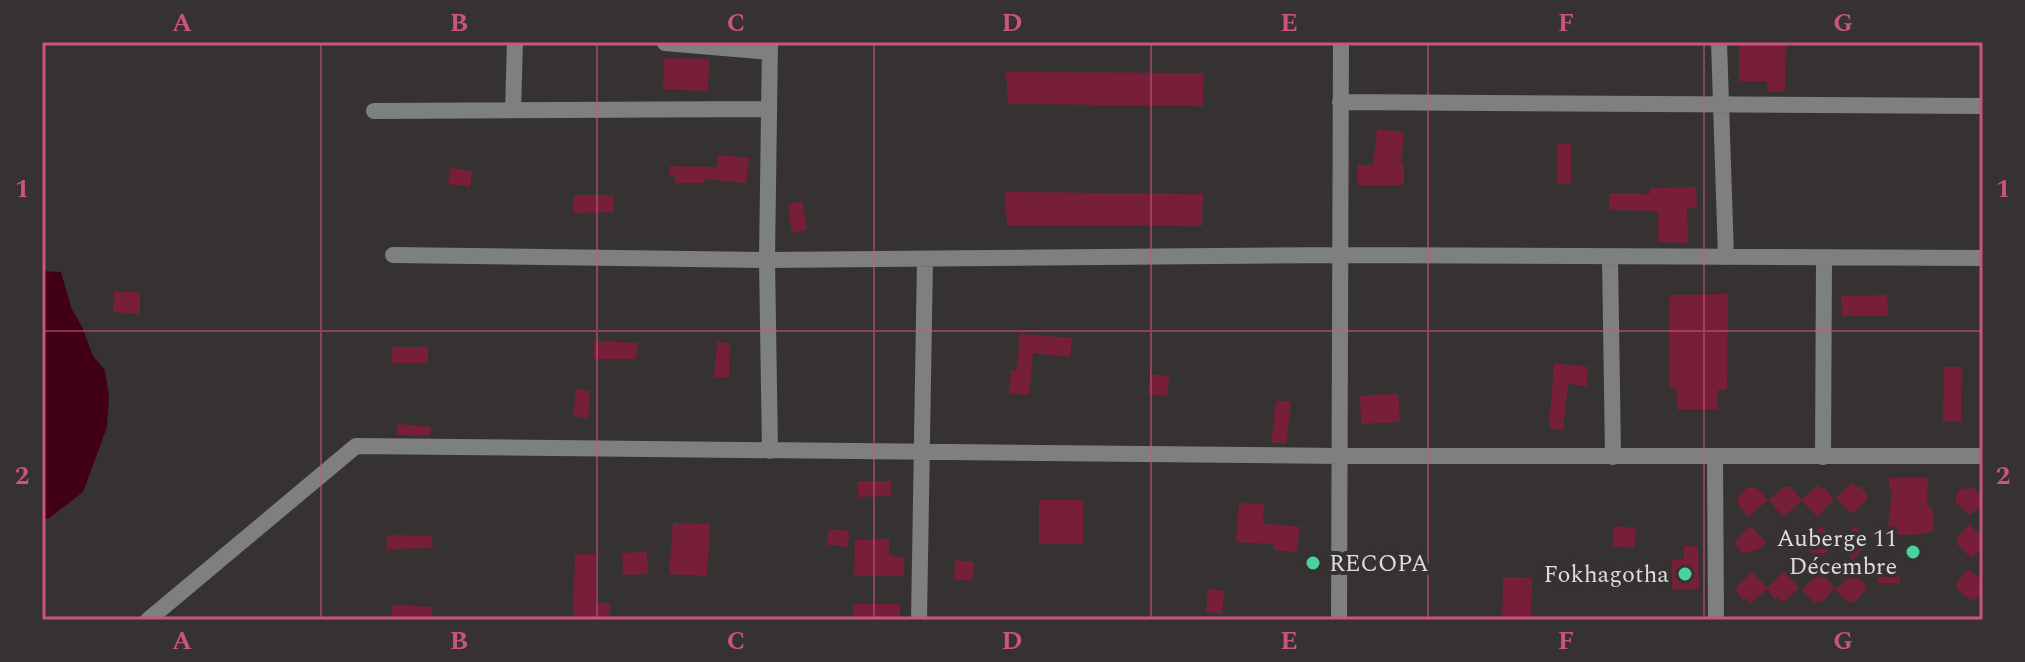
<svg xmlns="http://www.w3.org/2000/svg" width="2025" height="662" viewBox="0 0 2025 662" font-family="Spectral,serif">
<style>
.water{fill:#420017}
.building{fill:#771f39}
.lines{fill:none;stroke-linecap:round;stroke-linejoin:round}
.minor{stroke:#7e807f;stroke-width:16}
.grid{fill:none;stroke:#cb5382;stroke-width:2;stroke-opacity:0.55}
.poi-dot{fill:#4ad49c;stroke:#363232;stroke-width:3}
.labels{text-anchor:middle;stroke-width:8;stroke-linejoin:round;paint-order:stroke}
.poi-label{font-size:24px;fill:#dfdcdc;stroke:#363232;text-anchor:end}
.neatline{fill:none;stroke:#cb5382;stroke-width:3}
.grid-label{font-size:26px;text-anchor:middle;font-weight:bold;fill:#cb5382}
</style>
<rect width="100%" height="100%" fill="#363232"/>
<!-- water -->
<path class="water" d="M42,271L61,272L71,307L83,329L93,356L105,370L109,397L107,427L83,492L48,519L42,517Z"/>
<!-- building -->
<path class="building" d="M1768,42H1786L1785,92H1767V81H1739V44L1768,45Z
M664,58L709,59L708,91L663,89Z
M1006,72L1204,73L1203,106L1008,104Z
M1377,129L1404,132L1401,164H1404V185H1358V165H1373Z
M1557,144H1571V184H1557Z
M718,155L749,158L746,183L704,179V183H675V176L670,175V166L717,167Z
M450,168L472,171L470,187L448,184Z
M1696,187L1697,208H1687L1688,243L1658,242V211L1609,210V193L1650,194V188Z
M1005,192L1203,194L1202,226L1007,225Z
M573,195H613L614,212L574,213Z
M802,201L807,230L792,233L788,204Z
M114,292H140V314L113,312Z
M1728,294L1727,389L1718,390V409L1678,410L1676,388H1669L1670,295Z
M1887,295L1888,316H1842L1841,296Z
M1020,334L1072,338L1070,357L1033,353L1029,395L1009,393L1011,370L1016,371Z
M594,341L638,343L636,359H594Z
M717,342L730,343L729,378L714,377Z
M391,347H428V363H392Z
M1554,363L1588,367L1587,386L1568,384L1563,430L1549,428Z
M1944,367H1962L1961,421H1943Z
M1150,374L1169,376L1167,396L1148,394Z
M576,389L590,391L588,418L573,416Z
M1398,393L1400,422L1361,424L1360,396Z
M1276,401L1291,402L1286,444L1271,442Z
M398,424L431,427L430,436L397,435Z
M1889,478H1928L1927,507H1932L1934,531H1928V534L1892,535V531H1888L1892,490L1889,489Z
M857,481H891V496L858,497Z
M1852,483L1856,487L1860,486L1867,495V500L1852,514L1836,498Z
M1817,485L1821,489L1825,488L1834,499L1818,517L1802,501L1783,517L1769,500L1783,487H1790L1802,500Z
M1972,486L1983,499L1979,502L1981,506L1970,515L1956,503V495L1962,488L1967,490Z
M1748,487H1756L1768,500L1748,517L1737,502L1738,497Z
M1039,500H1083V544H1039Z
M1239,503L1264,504L1263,523L1300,527L1297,552L1274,550V544L1236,542Z
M673,523L710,524L707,576L669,574Z
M1969,524L1983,538V548L1971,558L1958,545L1957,537Z
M1614,526L1636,528L1634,548L1612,546Z
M1751,526L1767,543L1761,548L1743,554L1736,545V540Z
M1821,526L1836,542L1819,560L1803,544Z
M1855,526L1868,540L1867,545L1853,560L1836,544Z
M829,529L849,531L848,547L827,545Z
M388,535L432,536L433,548L386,549Z
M889,539V556L904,557V576H854L855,540Z
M1684,546H1698L1699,589H1672V560L1684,559Z
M647,552L648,574L623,575L622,553Z
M575,554H595V603H610V620H573Z
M955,560L974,562L972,581L954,579Z
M1877,565H1900V583H1878Z
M1969,569L1983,582L1982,592L1974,600L1969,599L1957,589V581Z
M1784,571L1799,588L1783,602L1779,598L1775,599L1767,589L1751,603L1747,598L1743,600L1736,591L1737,586L1752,572L1767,588Z
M1820,571L1835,588L1822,602H1814L1802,590Z
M1854,572L1866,586L1865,591L1855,602H1848L1835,590Z
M1503,577L1532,578L1531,620H1502Z
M1208,589L1224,591L1222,614L1206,612Z
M853,604H900V620H853Z
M392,605L432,607L431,620H391Z"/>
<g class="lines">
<!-- minor -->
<path class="minor" d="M770,42L767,260L770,451
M1719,42L1726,257
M665,43L770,52
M1340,102L1983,106
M513,110L515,42
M374,111L769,109
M393,255L767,260L1341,255L1983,258
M1610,257L1613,457
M1715,457L1716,620
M1823,457L1824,258
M148,620L356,446L1341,456H1983
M919,620L925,259
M1339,620L1341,42"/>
</g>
<!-- grid -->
<path class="grid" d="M321,42V620M597,42V620M874,42V620M1151,42V620M1428,42V620M1704,42V620M42,331H1983"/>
<!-- markers -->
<g class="poi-dot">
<circle cx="1913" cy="552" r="8"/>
<circle cx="1313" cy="563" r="8"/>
<circle cx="1685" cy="574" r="8"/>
</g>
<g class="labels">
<!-- poi labels -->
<g class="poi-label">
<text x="1897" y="546">Auberge 11<tspan x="1897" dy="28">Décembre</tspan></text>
<text x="1329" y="571" text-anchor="start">RECOPA</text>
<text x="1669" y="582">Fokhagotha</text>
</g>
</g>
<!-- border -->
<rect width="2025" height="662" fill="none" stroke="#363232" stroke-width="88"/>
<rect x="44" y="44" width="1937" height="574" class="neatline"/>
<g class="grid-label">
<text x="182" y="31">A</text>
<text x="459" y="31">B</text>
<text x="736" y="31">C</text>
<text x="1012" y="31">D</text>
<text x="1289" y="31">E</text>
<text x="1566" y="31">F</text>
<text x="1843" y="31">G</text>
<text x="22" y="197">1</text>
<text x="2003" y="197">1</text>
<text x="22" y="484">2</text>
<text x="2003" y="484">2</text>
<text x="182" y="649">A</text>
<text x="459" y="649">B</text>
<text x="736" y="649">C</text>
<text x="1012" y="649">D</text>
<text x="1289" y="649">E</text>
<text x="1566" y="649">F</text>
<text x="1843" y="649">G</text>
</g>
</svg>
